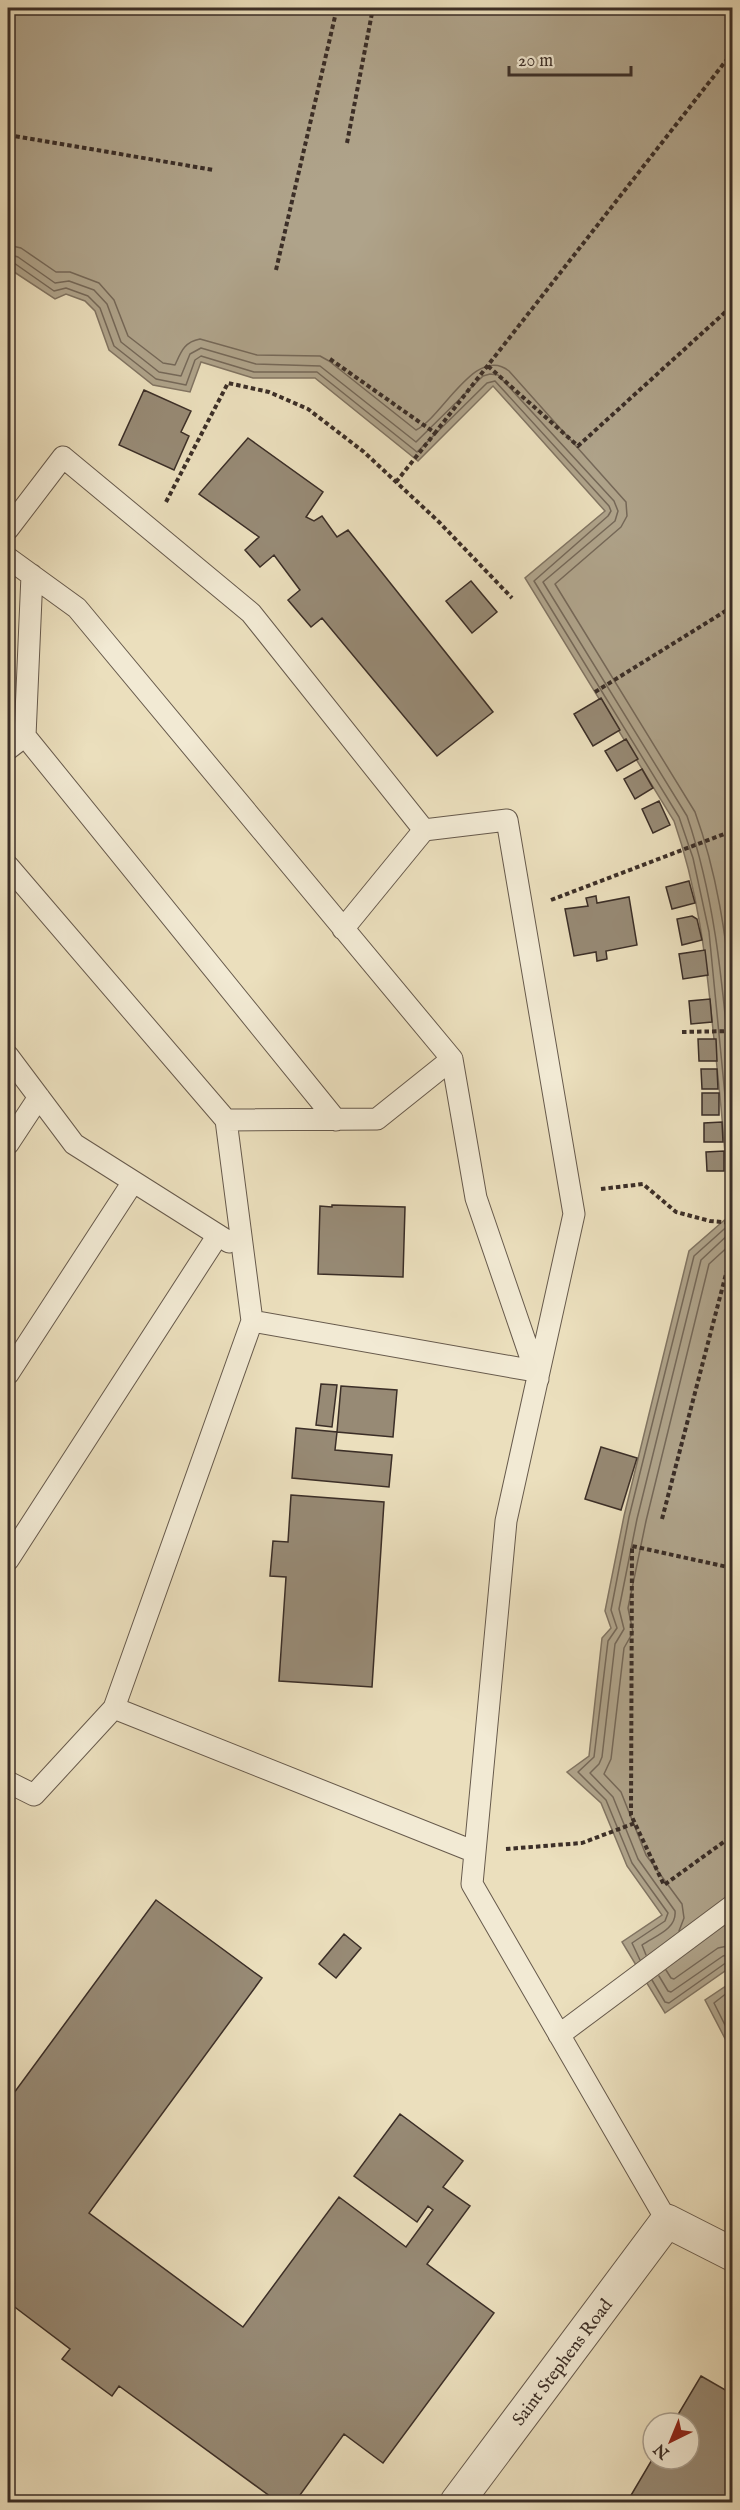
<svg xmlns="http://www.w3.org/2000/svg" width="740" height="2510" viewBox="0 0 740 2510" font-family="'IM FELL English',serif">
<style>
.water{fill:#afa38a;stroke:#817462;stroke-width:1.5}
.lines{fill:none;stroke-linecap:round;stroke-linejoin:round}
.shore{stroke:#756858;stroke-width:1.5}
.building{fill:#978a75;stroke:#3b2e27;stroke-width:1.5}
.service-casing{stroke:#675a4c;stroke-width:23}
.minor-casing{stroke:#675a4c;stroke-width:35}
.path{stroke:#3b2e27;stroke-width:4;stroke-dasharray:4.5 3;stroke-linecap:butt}
.service{stroke:#f2ead4;stroke-width:21}
.minor{stroke:#f2ead4;stroke-width:33}
.labels{text-anchor:middle;stroke-width:4.5;stroke-linejoin:round;paint-order:stroke}
.street-label{font-size:18px;fill:#3b2e27;stroke:#f2ead4}
</style>
<rect width="100%" height="100%" fill="#ebdfbd"/>
<filter id="stains"><feTurbulence type="fractalNoise" baseFrequency=".00333" numOctaves="4"/><feColorMatrix values="0 0 0 0 .2 0 0 0 0 .09 0 0 0 0 .02 0 0 0 .5 -.17"/></filter>
<radialGradient id="worn" r=".72"><stop offset=".6" stop-color="#630" stop-opacity="0"/><stop offset="1" stop-color="#630" stop-opacity=".3"/></radialGradient>
<!-- water -->
<path class="water" d="M8,8H732V1966L665,2013L622,1942L662,1915L627,1866L601,1803L567,1772L589,1756L602,1638L611,1628L605,1611L624,1516L689,1251L729,1216C726,1154 720,1092 713,1030C706,958 698,890 674,821L525,578L605,511L493,386L418,461L315,378H253L201,362L190,392L153,385L109,350L95,311L85,301L66,294L55,299L8,268Z
M732,1982V2052L705,2000Z"/>
<g class="lines">
<!-- shore -->
<path class="shore" d="M8,245L21,248L56,272H70L99,283L114,300L128,336L163,363L175,365C181,352 184,342 200,339L257,355L320,356L329,361L416,430C442,418 476,344 509,371L626,502L627,516L621,527L555,584L695,812C717,873 726,935 732,999
M8,254L18,257L55,283L69,281L94,290L107,304L121,342L159,372L181,376L190,354L201,348L256,364L320,366L416,442L483,376L490,374L498,375L614,501L618,511L615,521L543,582L687,816C717,904 723,994 732,1085
M8,262L14,263L54,291L66,288L88,296L100,308L114,346L156,379L186,385L195,360L201,356L254,372H317L417,452L487,383L495,381L609,506L611,511L608,516L534,581L679,817L693,858L709,932L732,1167
M679,1931L684,1918L682,1904L646,1855L621,1792L604,1774L611,1759L624,1648L633,1632L628,1608L646,1521L709,1264L732,1243
M646,1955L642,1945C655,1936 677,1929 675,1911L638,1859L613,1797L590,1773L599,1764L602,1757L615,1644L624,1629L619,1609L637,1519L701,1260L732,1231
M640,1960L632,1943L665,1921L668,1913L632,1863L606,1800L578,1772L594,1757L608,1641L617,1628L611,1610L629,1517L694,1256L732,1222
M666,1970L671,1978L674,1979L718,1948L732,1945
M659,1976L668,1991L671,1992L723,1956L732,1954
M652,1980L665,2002L669,2003L727,1962L732,1961
M732,1989L714,2003L732,2039"/>
</g>
<!-- building -->
<path class="building" d="M144,390L191,411L181,432L189,436L174,470L119,445Z
M248,438L323,492L306,517L314,521L322,516L337,537L348,530L493,712L437,756L322,618L311,627L288,600L300,590L274,555L260,567L245,550L259,537L199,494Z
M471,581L497,612L472,633L446,601Z
M601,698L620,730L593,746L574,714Z
M626,739L638,759L617,771L605,751Z
M642,769L653,788L635,799L624,779Z
M659,801L670,825L653,833L642,809Z
M689,881L695,903L672,909L666,887Z
M596,896L597,903L629,897L637,945L606,951L607,959L597,961L596,952L574,956L565,909L588,906L586,898Z
M692,916L697,919L702,940L682,945L677,919Z
M705,950L708,975L683,979L679,954Z
M710,999L712,1022L691,1024L689,1001Z
M698,1039H716L717,1061H699Z
M701,1069H717L718,1089H702Z
M702,1093H719V1115H702Z
M722,1122L723,1142H704V1123Z
M724,1151V1171H707L706,1152Z
M332,1205L405,1207L403,1277L318,1274L320,1206L332,1207Z
M321,1384L337,1385L332,1427L316,1425Z
M341,1386L397,1390L393,1437L337,1432Z
M296,1428L337,1432L335,1450L392,1455L389,1487L292,1478Z
M601,1447L637,1458L621,1510L585,1499Z
M291,1495L384,1502L372,1687L279,1681L286,1577L270,1576L273,1541L288,1542Z
M156,1900L262,1978L89,2213L243,2327L339,2197L406,2247L433,2210L428,2206L417,2222L354,2176L400,2114L463,2161L443,2187L470,2206L427,2264L494,2313L383,2463L344,2434L295,2502H278L119,2386L112,2396L62,2359L70,2349L8,2302V2101Z
M344,1934L361,1948L336,1978L319,1964Z
M701,2376L727,2391L732,2390V2502H627L653,2458L689,2459V2423H673Z"/>
<g class="lines">
<defs>
<path id="service" d="M8,529L63,457L251,613L424,830L507,820L574,1214L506,1521L472,1884L667,2221
M8,558L77,608L452,1059L476,1198L538,1379
M25,736L32,575
M8,749L25,736L336,1120
M8,866L226,1120
M343,929L424,830
M8,1056L74,1144L229,1242
M452,1059L377,1119L226,1120L252,1321L535,1371
M8,1144L39,1097
M252,1321L114,1708L475,1852
M8,1374L133,1182
M8,1560L218,1235
M8,1782L34,1795L114,1708
M559,2035L732,1906"/>
<path id="minor" d="M457,2502L667,2221L732,2254"/>
</defs>
<!-- service casing -->
<use href="#service" class="service-casing"/>
<!-- minor casing -->
<use href="#minor" class="minor-casing"/>
<!-- path -->
<path class="path" d="M8,135L214,170
M347,143L373,8
M276,270L337,8
M330,359L435,433L732,53
M488,366L578,446L732,306
M396,482L435,433
M166,502L228,383L269,392L308,409L364,452L439,522L512,598
M595,692L732,607
M551,900L732,831
M682,1032L732,1031
M601,1189L643,1184L676,1212L710,1221L732,1223
M662,1519L732,1251
M732,1568L632,1546L631,1815L664,1885L732,1836
M506,1849L582,1843L635,1823"/>
<!-- service -->
<use href="#service" class="service"/>
<!-- minor -->
<use href="#minor" class="minor"/>
</g>
<g class="labels">
<!-- street labels -->
<g class="street-label">
<text transform="translate(562 2362) rotate(-53)" y="6">Saint Stephens Road</text>
</g>
</g>
<!-- margin -->
<rect width="740" height="2510" fill="none" stroke="#ebdfbd" stroke-width="30"/>
<rect x="9" y="9" width="722" height="2492" fill="none" stroke="#3b2e27" stroke-width="3"/>
<rect x="15" y="15" width="710" height="2480" fill="none" stroke="#3b2e27" stroke-width="1.5"/>
<!-- north arrow -->
<g transform="translate(671 2441) rotate(223)"><circle r="28" fill="#f2ead4" stroke="#a99f8f" stroke-width="1.5"/>
<path d="M0-4.5L10 22L0 15L-10 22Z" fill="#8f2418"/>
<text y="-9" font-size="16" font-weight="bold" text-anchor="middle" fill="#3b2e27">N</text>
</g>
<!-- scale -->
<path d="M509 66v9h122v-9" fill="none" stroke="#3b2e27" stroke-width="3"/>
<text x="518" y="66" font-size="18" fill="#3b2e27" stroke="#f2ead4" stroke-width="4.5" paint-order="stroke">20 m</text>
<rect width="100%" height="100%" filter="url(#stains)"/>
<rect width="100%" height="100%" fill="url(#worn)"/>
</svg>
